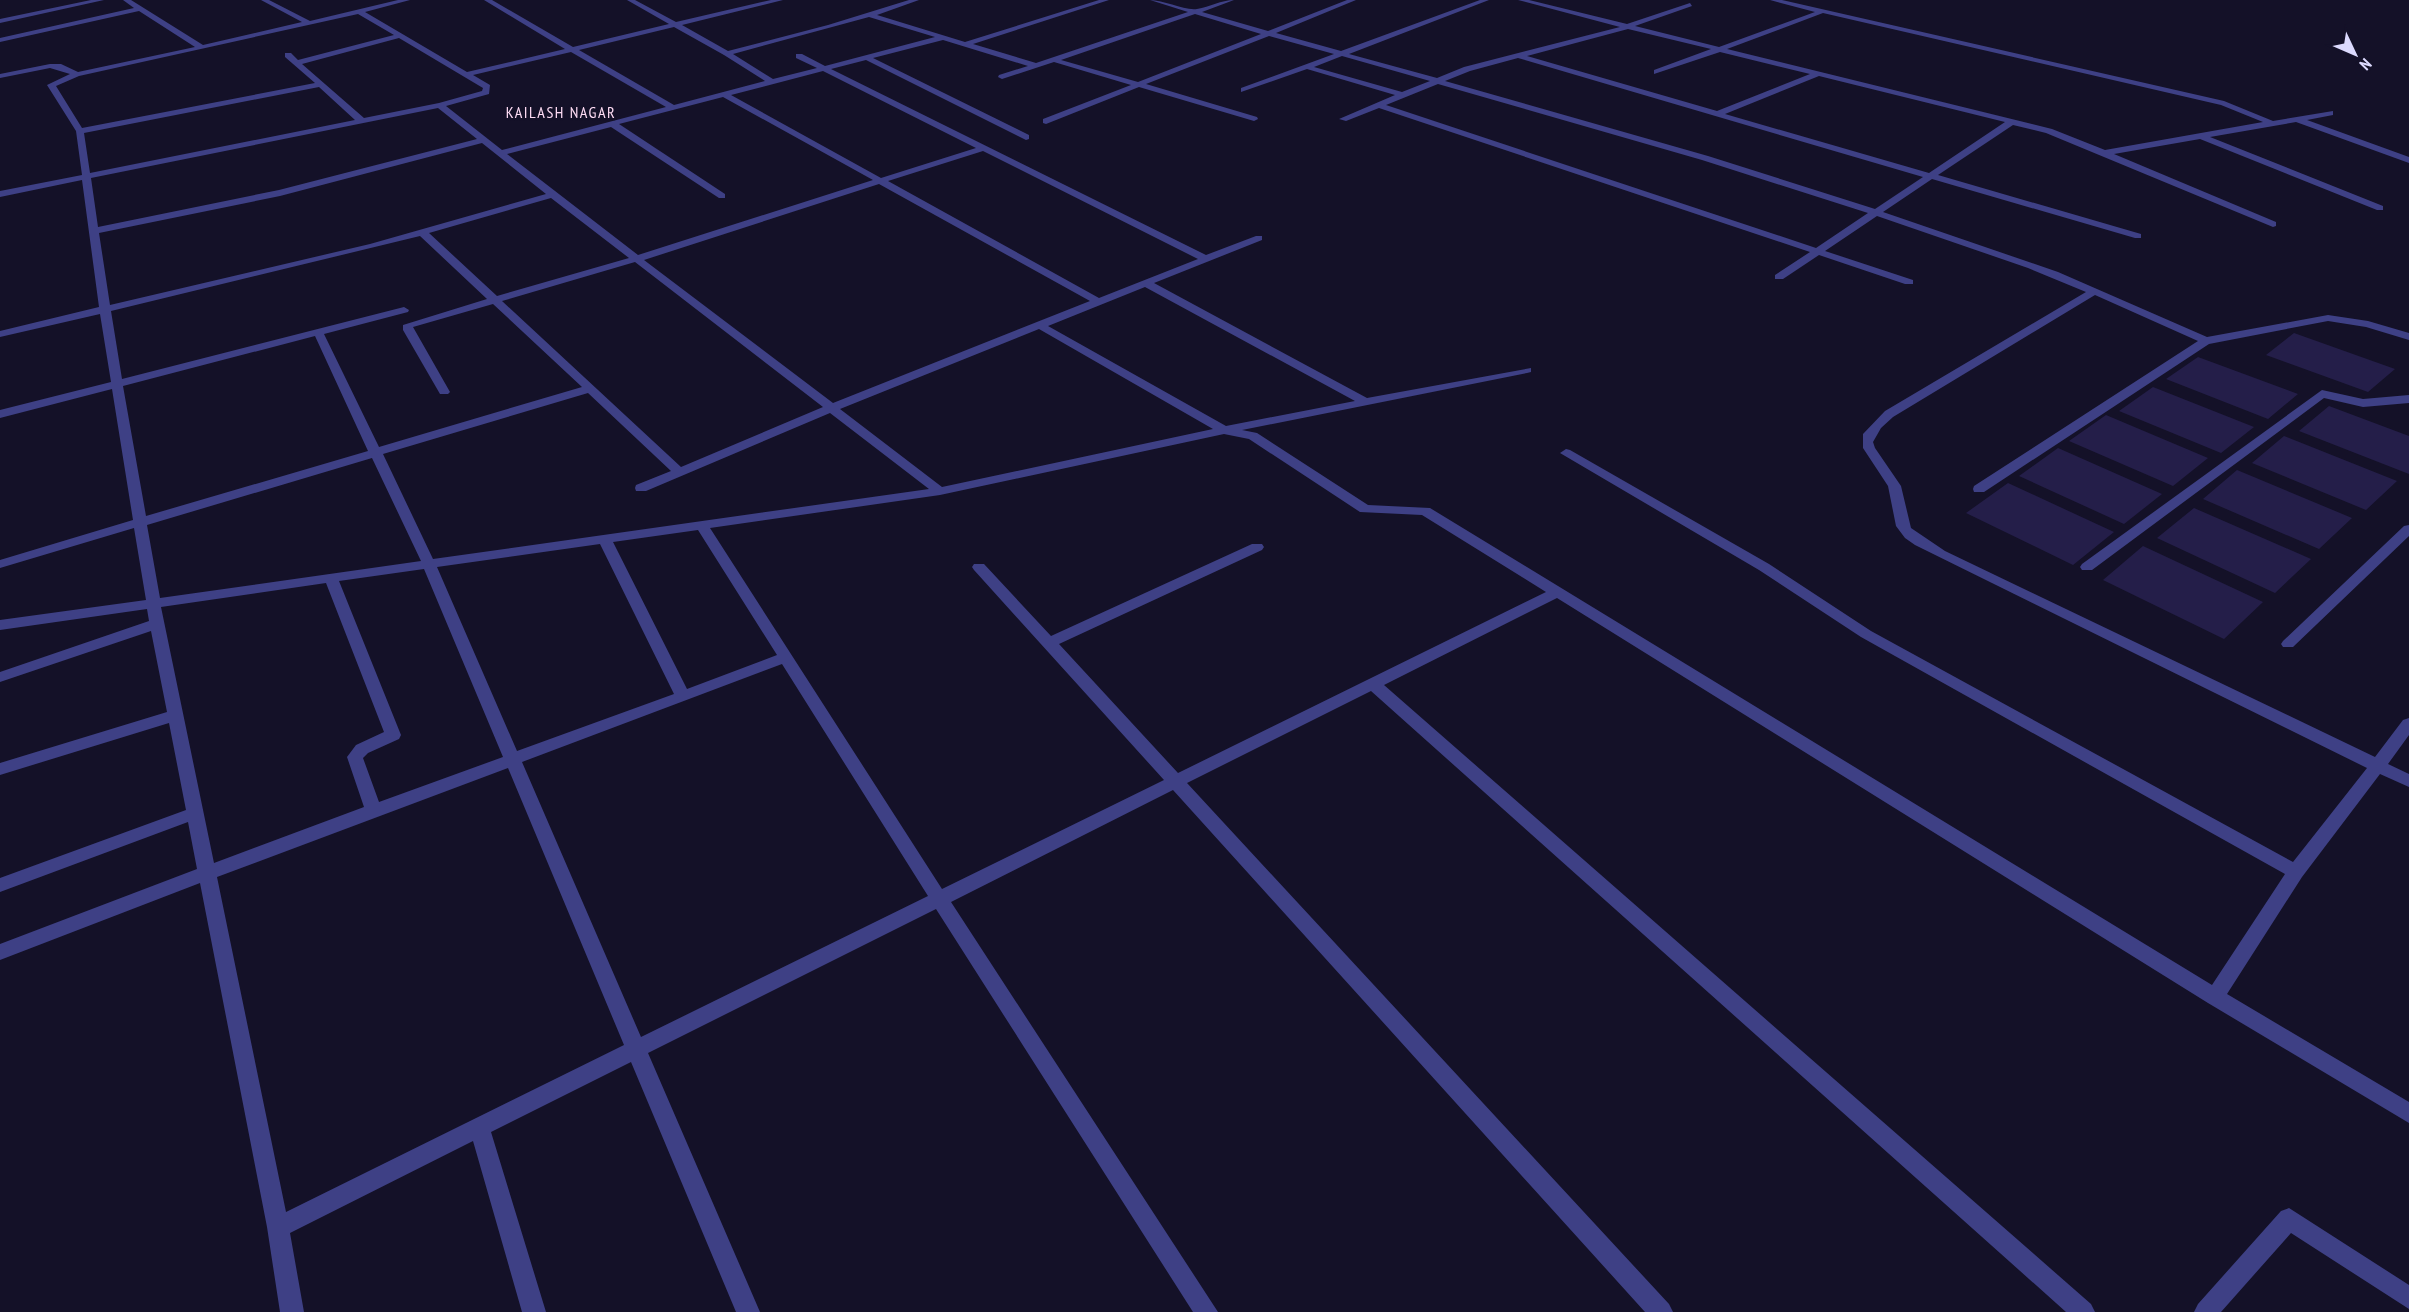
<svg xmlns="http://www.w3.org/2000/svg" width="2409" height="1312" viewBox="0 0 2409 1312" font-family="'PT Sans Narrow',sans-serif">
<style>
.building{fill:#241e49}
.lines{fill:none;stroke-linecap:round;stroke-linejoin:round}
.minor{fill:#3e4085;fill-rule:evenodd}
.labels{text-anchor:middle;stroke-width:4.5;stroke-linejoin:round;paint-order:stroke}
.far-neighbourhood-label{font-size:16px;letter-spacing:1.5px;fill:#fedcf4;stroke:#141128}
</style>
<rect width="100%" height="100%" fill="#141128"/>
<!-- building -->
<path class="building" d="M2294,333L2395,369L2368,392L2266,355Z
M2198,357L2298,394L2268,419L2166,379Z
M2153,387L2254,427L2221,453L2119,411Z
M2329,406L2409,436V474L2299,431Z
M2106,415L2208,458L2173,486L2069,441Z
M2284,436L2397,481L2366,510L2252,463Z
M2058,448L2162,494L2124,524L2019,476Z
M2237,470L2352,518L2319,549L2203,499Z
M2008,483L2114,532L2073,565L1966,513Z
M2194,508L2311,559L2275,593L2157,538Z
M2143,546L2263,602L2224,639L2103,580Z"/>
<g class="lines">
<!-- minor -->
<path class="minor" d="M91,0H104L0,23V19Z
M123,0H131L203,45L302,22L261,0H269L310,21L398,0H410L365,12L467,72L565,49L484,0H492L573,47L669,24L627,0H635L676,22L771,0H783L682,25L728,51L828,25L909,0H919L877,15L965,42L1099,0H1109L973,44L1036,63L1188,12L1150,0C1164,0 1185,11 1197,9C1210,7 1221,0 1234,0L1202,12L1268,31L1347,0H1356L1276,33L1341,51L1480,0H1489L1349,54L1437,78L1464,67L1620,27L1518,0H1529L1627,24L1690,3L1692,6L1635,26L1719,47L1815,12L1770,0H1782L2224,101L2273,121L2333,111V115L2307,120L2409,157V163L2296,122L2210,137L2383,206V210H2377L2200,139L2114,154L2276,222V226L2273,227L2046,133L2013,125L1938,175L2141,234V238H2135L1932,179L1883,212L2058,272L2207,337L2328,315L2368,321L2409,333V340L2366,327L2328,321L2209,344L1984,492H1974L1973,489L1974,486L2198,341L2095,295L1893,417L1881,428L1873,442L1875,448L1901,486L1911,528L1945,551L2375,757L2403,720L2409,718V735L2388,764L2409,774V787L2380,774L2302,877L2227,994L2409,1102V1123L2208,1003L1557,598L1384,685L2091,1304L2095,1312H2066L1371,691L1187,783L1669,1304L1673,1312H1645L1173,790L951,902L1218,1312H1193L936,909L648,1053L760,1312H736L631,1062L491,1132L546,1312H522L473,1141L290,1233L304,1312H280L267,1227L200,883L0,960V944L197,869L188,822L0,892V878L186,810L169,723L0,775V763L167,712L151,631L0,682V672L149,621L147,609L0,630V620L146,600L134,528L0,568V560L133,520L112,389L0,418V410L111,382L100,314L0,337V331L99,307L82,180L0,197V191L82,175L76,131L47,85L70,74L50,68L0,78V74L50,64H61L78,72L195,47L139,11L0,42V38L134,8ZM1823,13L2221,105L2263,122L2105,150L2052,129L1727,49ZM358,14L394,35L298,60L291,53H285V57L315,83L82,128L56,86L79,76ZM1195,14L1261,34L1138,82L1061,60ZM869,17L935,37L825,66L802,54H796V58L817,68L773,79L733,54ZM674,27L724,55L765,81L674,105L579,50ZM1628,29L1711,49L1654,70V74L1720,52L1810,74L1717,111L1527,56ZM1269,36L1334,54L1241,88V92L1307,69L1395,95L1339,119L1346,121L1379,108L1810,252L1775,275V279H1783L1819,255L1905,284H1913V280L1825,251L1877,216L2028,268L2086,292L1885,411L1863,434V448L1888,486L1896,526L1905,538L1915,545L2367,768L2293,862L1871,631L1769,564L1570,450L1566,449L1560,453L1759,570L1861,637L2285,874L2212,985L1430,508L1368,505L1257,433L1242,430L1527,373L1531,372V368L1367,398L1154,283L1262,240V236H1256L1206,255L831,69L866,60L1026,140L1029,139V135L873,58L943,40L1028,66L999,75L998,77L1002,79L1054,62L1131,85L1043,119V123L1046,124L1139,87L1254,121L1258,119L1257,117L1146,84ZM399,38L483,88L482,91L439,103L364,118L302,64ZM571,52L666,107L502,150L446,106L489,94L490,85L473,75ZM1342,56L1430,81L1402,92L1314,67ZM1518,58L1923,177L1875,209L1708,156L1445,81L1470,71ZM823,71L976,148L881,178L731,95ZM1819,76L2005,122L1929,173L1725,114ZM1438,84L1702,160L1868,213L1816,248L1386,105ZM319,87L355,120L90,173L84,133ZM723,97L873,180L638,255L507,154L611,127L719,198H725V194L619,124ZM438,108L477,139L279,190L98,227L91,178ZM482,143L546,194L370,244L110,305L99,233L280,196ZM983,151L1198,259L1099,298L888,181ZM879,184L1090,301L833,403L644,260ZM551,198L629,258L497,296L429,233ZM420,236L487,299L403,325V330L440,394H448L450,392L413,327L493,304L582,387L379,447L324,334L408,312L409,310L404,307L122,379L111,311ZM635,262L823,407L681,467L502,301ZM1145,287L1355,401L1226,426L1048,326ZM1039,329L1213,429L942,487L840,409ZM315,336L368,451L146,516L123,386ZM588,393L671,471L636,485L635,488L636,491H646L830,413L929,489L433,559L383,454ZM1224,434L1249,439L1360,512L1422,515L1546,592L1178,773L1059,644L1262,550L1264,547L1262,544H1252L1051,636L984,564H974L972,567L974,570L1164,780L942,889L710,528L940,495ZM372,458L421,561L160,598L147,525ZM698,530L777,655L687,689L613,542ZM600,544L674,694L517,751L437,567ZM424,569L503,757L379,802L363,758L368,753L399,739L401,735L339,581ZM326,583L384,732L356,745L347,757L364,807L214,863L161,607ZM782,664L928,896L641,1037L522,762ZM508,768L624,1045L286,1212L217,877Z
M2322,390L2363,399L2409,395V403L2363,407L2324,398L2092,570H2082L2080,567L2082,564Z
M2409,525V536L2293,647H2283L2281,644L2283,641L2404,526Z
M2289,1208L2409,1285V1309L2291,1233L2221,1312H2194L2198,1304L2281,1211Z"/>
</g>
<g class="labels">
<!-- far-neighbourhood labels -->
<g class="far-neighbourhood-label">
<text x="561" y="118">KAILASH NAGAR</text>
</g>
</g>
<!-- north arrow -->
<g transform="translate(2355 54) rotate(134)" stroke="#141128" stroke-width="4.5" paint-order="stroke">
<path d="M0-4.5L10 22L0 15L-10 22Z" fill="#dcdafe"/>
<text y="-9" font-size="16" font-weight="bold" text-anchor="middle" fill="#dcdafe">N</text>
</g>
</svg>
